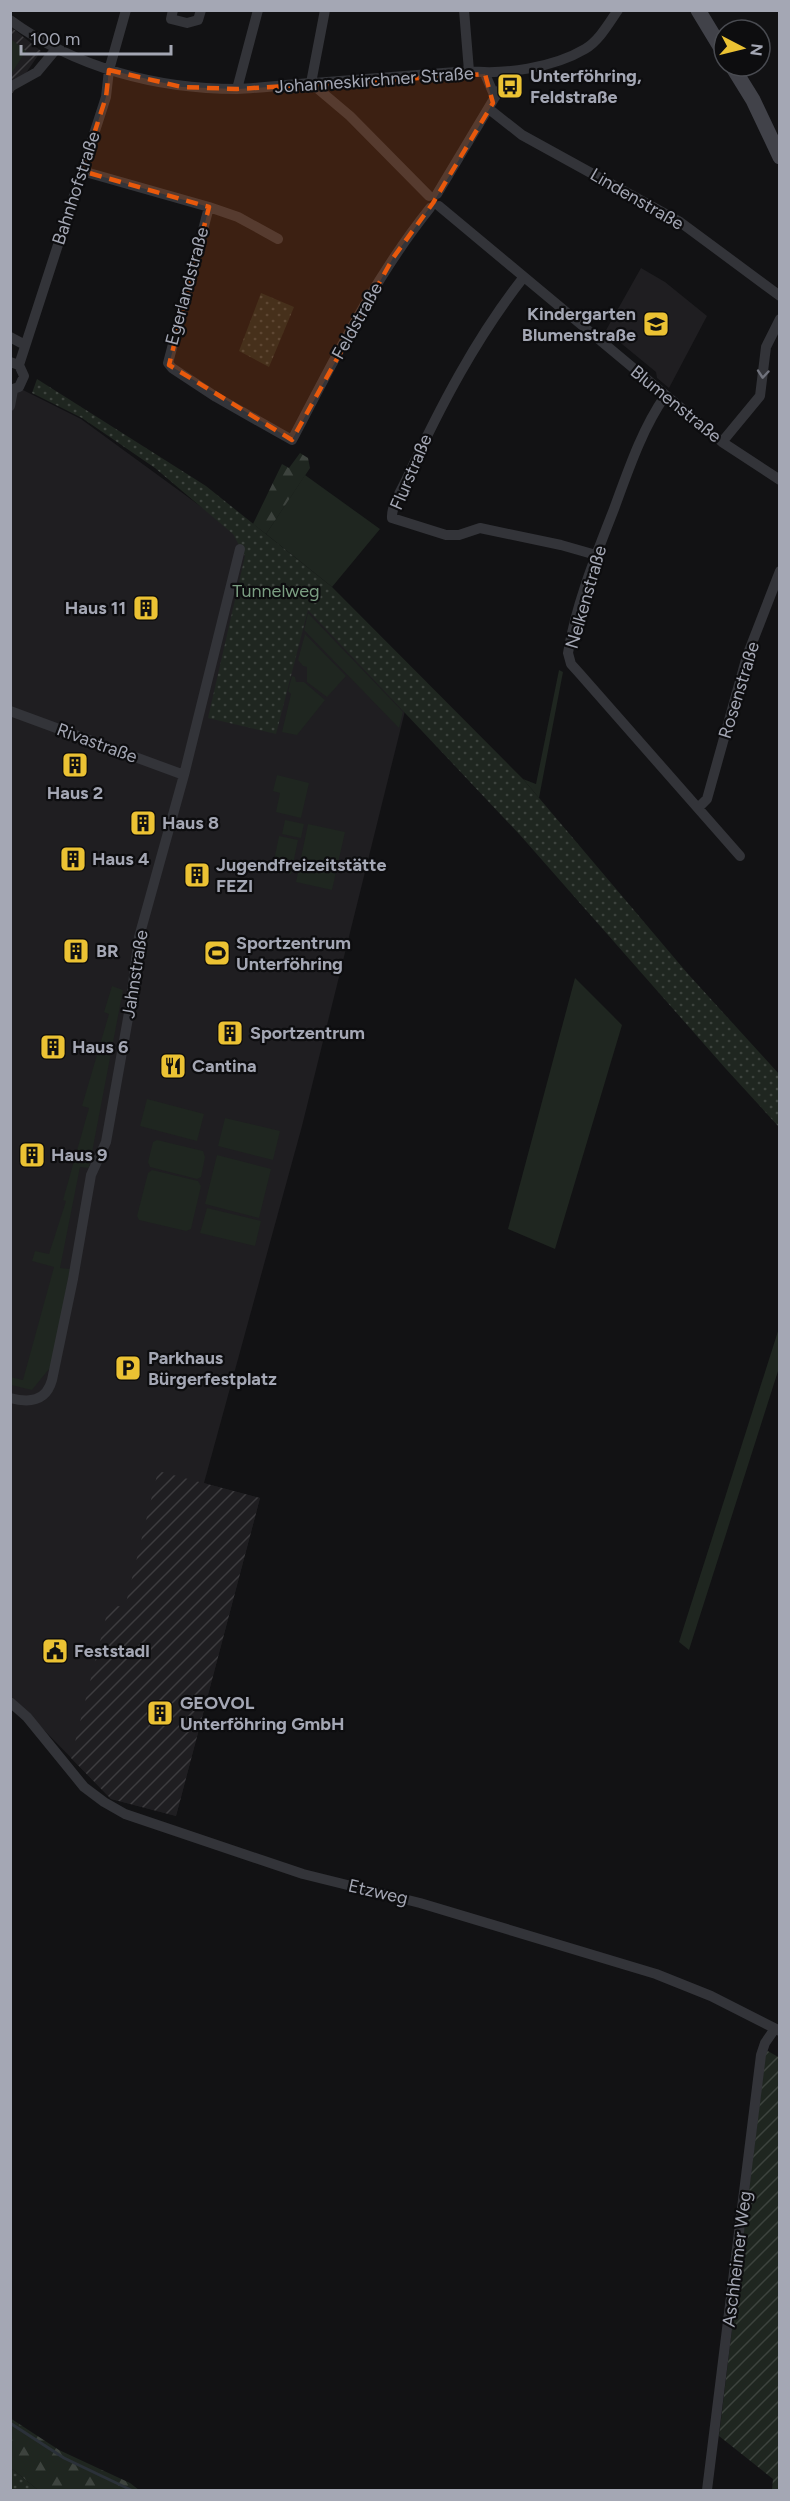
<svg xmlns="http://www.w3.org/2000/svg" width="790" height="2501" viewBox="0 0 790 2501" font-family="Figtree,sans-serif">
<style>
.built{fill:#1f1e21}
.industrial{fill:url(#industrial-furrows)}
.grass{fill:#1f2620}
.forest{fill:url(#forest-firs)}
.park{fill:url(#park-dots)}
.garden{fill:url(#garden-furrows)}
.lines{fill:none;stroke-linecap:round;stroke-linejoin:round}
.stream{stroke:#2b3139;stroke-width:3}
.minor{stroke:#333439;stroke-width:10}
.secondary{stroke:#414249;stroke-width:15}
.oneway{stroke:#71737d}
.marked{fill:#e8590c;fill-opacity:0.2;stroke:#e8590c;stroke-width:4.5;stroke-dasharray:12 8;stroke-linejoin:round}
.labels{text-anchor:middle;stroke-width:4.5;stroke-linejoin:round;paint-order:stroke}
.poi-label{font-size:18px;font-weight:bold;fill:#a4a7b4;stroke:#0d0d0f;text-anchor:start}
.street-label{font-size:18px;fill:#a4a7b4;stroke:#0d0d0f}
.park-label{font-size:18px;fill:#7b9e82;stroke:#0d0d0f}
</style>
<defs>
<pattern id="industrial-furrows" width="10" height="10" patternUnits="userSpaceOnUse" patternTransform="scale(1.5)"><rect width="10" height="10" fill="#1f1e21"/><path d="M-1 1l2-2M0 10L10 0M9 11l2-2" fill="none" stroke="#3d3c3f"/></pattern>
<pattern id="forest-firs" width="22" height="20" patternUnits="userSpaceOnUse" patternTransform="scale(1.5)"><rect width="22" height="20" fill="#1f2620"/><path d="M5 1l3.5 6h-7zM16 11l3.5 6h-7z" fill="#3d433e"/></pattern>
<pattern id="park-dots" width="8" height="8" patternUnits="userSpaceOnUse" patternTransform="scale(1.5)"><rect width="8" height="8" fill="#1f2620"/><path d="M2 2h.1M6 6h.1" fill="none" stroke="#3d433e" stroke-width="1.8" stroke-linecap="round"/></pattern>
<pattern id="garden-furrows" width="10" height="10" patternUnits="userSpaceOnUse" patternTransform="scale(1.5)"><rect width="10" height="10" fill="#1f2620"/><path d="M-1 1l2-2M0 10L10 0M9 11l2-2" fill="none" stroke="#3d433e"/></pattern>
</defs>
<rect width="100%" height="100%" fill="#121214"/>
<!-- built -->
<path class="built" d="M641,268L665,282L707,316L669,388L657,378L656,372L611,335L605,332Z
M11,384L81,419L240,535L405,711L302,1126L204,1483L260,1498L176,1816L111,1799L11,1696Z"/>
<!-- industrial -->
<path class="industrial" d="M11,27L41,51L11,95Z
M158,1471L260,1498L176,1816L111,1799L71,1758L109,1605L125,1607Z"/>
<!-- grass -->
<path class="grass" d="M11,39L26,51L11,74Z
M305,475L380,529L332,587L266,534Z
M308,613L403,712L399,728L304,630Z
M305,634L346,676L327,697L307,682V667L303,666L298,660Z
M559,670L563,672L539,798L523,779L536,784Z
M292,676L295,677L296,682H304L325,700L297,735L282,732L291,694L288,691Z
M277,775L309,783L301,818L276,812L280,793L273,791Z
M285,820L304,824L301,838L282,834Z
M308,824L345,832L332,890L296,882Z
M279,836L298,840L291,874L272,870Z
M575,978L622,1025L555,1249L508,1229Z
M112,986L123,990L89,1168L80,1167L60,1268L70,1269L53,1364L32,1390L11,1385L10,1377L23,1380L54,1267L32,1261L35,1251L49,1254L66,1201L63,1200L89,1108L82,1106L109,1014L104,1012Z
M147,1099L204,1114L197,1141L140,1126Z
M225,1118L280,1131L273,1160L218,1146Z
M157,1140L203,1151L205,1157L201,1177L197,1179L150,1167L148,1162L153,1142Z
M217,1155L271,1169L259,1218L205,1204Z
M152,1170L198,1181L201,1186L191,1229L186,1231L139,1220L137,1216L148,1173Z
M207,1208L261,1221L255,1246L200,1233Z
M779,1328V1368L689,1650L679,1642Z"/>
<!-- forest -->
<path class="forest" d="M300,453L308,458L310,468L266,534L253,524L282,464L289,468Z
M10,2418L59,2450L130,2483L139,2490H38L11,2468Z"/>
<!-- park -->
<path class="park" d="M261,293L294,307L269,367L239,351Z
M37,379L206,486L332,587L523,779L688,974L779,1074V1127L726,1069L520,835L308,610L276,734L208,718L245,556L233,534L155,468L82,418L32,393Z
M11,2468L38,2490H11Z"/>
<!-- garden -->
<path class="garden" d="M766,2050L780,2058L779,2490H772L773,2479L719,2436Z"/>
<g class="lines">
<!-- stream -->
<path class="stream" d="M10,2423L64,2458L131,2490"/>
<!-- minor -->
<path class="minor" d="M173,10L171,19L187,23L198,20L201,10
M325,10L311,83L350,116L429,196
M464,10L469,71
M10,20C76,68 157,89 237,89C263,88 289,84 314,83C366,79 417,75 469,71C503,75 553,68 585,49C599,41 609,23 618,10
M485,74L495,97
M10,87L37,72L57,48
M237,89L258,10
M489,109L522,135L680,222L780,296
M82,171L209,207L238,217L278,239
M437,194L495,97L513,72
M439,206L722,442L780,480
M209,207L168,363L172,368L216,397L292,440C334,360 374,278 430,208
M523,278C476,338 440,407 408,476C403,488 391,505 392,518L446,535H459L480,528L561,545L596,555
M10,337L25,345
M10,362L19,365L24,376L19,387L10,390
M19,365L106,97L109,70L126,10
M665,396C642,429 628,471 614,509C596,555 576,604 568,653L571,664L580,674L740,856
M10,406L13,390
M722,442L760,396L766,347L780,319
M10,711L184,775
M698,808L707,799L747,656L780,571
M10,1398C29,1403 46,1402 52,1380L73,1279L91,1175L106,1142L130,1007L139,937L184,775L240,549
M10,1702L27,1717L84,1787L104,1802L125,1814L303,1874L420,1903L656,1974L711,1996L780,2031
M707,2490L761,2055L765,2043L774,2030"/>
<!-- secondary -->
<path class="secondary" d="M698,10L724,53
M732,66L753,100L780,157"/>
</g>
<!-- one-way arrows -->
<defs><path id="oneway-chevron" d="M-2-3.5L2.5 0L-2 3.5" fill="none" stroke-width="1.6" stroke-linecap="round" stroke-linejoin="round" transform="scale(1.5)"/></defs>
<use class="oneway" href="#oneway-chevron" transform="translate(763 374) rotate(95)"/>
<!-- marked area -->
<path class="marked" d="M109,70L182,87L237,89L485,74L493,103L433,203L393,258L292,440L169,365L209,207L82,171L106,97Z"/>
<!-- icons -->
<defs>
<symbol id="bus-square" viewBox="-11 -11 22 22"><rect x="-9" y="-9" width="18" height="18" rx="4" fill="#ebc233" stroke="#0d0d0f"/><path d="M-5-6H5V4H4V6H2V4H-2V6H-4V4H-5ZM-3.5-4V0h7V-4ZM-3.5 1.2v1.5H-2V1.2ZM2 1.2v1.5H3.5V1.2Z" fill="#111"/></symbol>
<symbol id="school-square" viewBox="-11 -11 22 22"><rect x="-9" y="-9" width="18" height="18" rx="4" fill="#ebc233" stroke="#0d0d0f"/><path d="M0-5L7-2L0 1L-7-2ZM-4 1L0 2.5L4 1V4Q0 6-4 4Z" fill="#111"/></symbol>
<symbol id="building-square" viewBox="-11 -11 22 22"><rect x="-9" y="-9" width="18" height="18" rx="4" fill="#ebc233" stroke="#0d0d0f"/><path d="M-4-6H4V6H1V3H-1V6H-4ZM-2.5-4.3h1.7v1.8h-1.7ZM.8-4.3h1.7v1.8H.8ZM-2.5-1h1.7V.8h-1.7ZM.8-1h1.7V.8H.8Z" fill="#111"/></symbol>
<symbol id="stadium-square" viewBox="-11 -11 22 22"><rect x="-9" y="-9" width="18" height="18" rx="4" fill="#ebc233" stroke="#0d0d0f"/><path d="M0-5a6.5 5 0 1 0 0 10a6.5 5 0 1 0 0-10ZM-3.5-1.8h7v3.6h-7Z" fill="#111"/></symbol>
<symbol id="restaurant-square" viewBox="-11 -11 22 22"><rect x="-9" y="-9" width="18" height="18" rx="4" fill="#ebc233" stroke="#0d0d0f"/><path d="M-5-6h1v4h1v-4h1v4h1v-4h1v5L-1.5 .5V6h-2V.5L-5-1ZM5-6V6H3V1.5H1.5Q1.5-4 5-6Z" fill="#111"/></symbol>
<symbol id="parking-square" viewBox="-11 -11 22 22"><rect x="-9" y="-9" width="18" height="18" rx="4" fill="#ebc233" stroke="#0d0d0f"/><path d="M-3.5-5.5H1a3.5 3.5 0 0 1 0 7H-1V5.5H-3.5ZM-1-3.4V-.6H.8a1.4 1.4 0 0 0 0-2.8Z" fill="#111"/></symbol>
<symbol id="civic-square" viewBox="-11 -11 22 22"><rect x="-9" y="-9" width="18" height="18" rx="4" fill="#ebc233" stroke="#0d0d0f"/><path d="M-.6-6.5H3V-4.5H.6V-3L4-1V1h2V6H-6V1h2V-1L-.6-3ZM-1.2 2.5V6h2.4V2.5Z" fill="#111"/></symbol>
</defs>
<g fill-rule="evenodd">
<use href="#bus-square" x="495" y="71" width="30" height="30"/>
<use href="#school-square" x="641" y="309" width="30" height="30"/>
<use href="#building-square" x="131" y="593" width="30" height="30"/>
<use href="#building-square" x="60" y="750" width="30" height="30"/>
<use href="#building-square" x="128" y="808" width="30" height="30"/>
<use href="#building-square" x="58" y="844" width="30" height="30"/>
<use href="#building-square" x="182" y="860" width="30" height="30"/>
<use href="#building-square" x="61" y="936" width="30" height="30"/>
<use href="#stadium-square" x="202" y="938" width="30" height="30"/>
<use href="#building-square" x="215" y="1018" width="30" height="30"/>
<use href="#building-square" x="38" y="1032" width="30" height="30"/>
<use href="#restaurant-square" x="158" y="1051" width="30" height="30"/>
<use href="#building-square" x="17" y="1140" width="30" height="30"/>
<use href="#parking-square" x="113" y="1353" width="30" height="30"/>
<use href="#civic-square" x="40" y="1636" width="30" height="30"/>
<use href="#building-square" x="145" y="1698" width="30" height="30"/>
</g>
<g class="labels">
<!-- poi labels -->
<g class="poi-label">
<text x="530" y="82">Unterföhring,<tspan x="530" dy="21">Feldstraße</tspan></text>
<text x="636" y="320" text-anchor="end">Kindergarten<tspan x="636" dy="21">Blumenstraße</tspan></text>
<text x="126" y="614" text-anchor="end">Haus 11</text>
<text x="75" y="799" text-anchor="middle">Haus 2</text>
<text x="162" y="829">Haus 8</text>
<text x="92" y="865">Haus 4</text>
<text x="216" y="871">Jugendfreizeitstätte<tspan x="216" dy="21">FEZI</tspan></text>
<text x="236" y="949">Sportzentrum<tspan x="236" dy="21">Unterföhring</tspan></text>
<text x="96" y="957">BR</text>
<text x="250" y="1039">Sportzentrum</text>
<text x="72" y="1053">Haus 6</text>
<text x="192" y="1072">Cantina</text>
<text x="51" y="1161">Haus 9</text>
<text x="148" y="1364">Parkhaus<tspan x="148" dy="21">Bürgerfestplatz</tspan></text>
<text x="74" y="1657">Feststadl</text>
<text x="180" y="1709">GEOVOL<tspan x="180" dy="21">Unterföhring GmbH</tspan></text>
</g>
<!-- street labels -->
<g class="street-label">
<text transform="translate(374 80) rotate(-4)" y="6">Johanneskirchner Straße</text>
<text transform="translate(76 188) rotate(-72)" y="6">Bahnhofstraße</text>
<text transform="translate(637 199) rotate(30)" y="6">Lindenstraße</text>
<text transform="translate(187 286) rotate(-75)" y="6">Egerlandstraße</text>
<text transform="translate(357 321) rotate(-61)" y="6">Feldstraße</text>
<text transform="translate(676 404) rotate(39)" y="6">Blumenstraße</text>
<text transform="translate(411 472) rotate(-67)" y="6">Flurstraße</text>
<text transform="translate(586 597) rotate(-74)" y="6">Nelkenstraße</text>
<text transform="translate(739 690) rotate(-73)" y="6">Rosenstraße</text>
<text transform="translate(97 743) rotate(20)" y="6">Rivastraße</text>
<text transform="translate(135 974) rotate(-81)" y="6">Jahnstraße</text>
<text transform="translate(378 1892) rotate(13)" y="6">Etzweg</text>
<text transform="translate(737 2259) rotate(-83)" y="6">Aschheimer Weg</text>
</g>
<!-- park labels -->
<g class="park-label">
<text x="276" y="597">Tunnelweg</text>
</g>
</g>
<!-- border -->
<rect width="790" height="2501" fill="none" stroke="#a4a7b4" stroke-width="24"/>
<!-- north arrow -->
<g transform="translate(742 48) rotate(97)"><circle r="28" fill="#0d0d0f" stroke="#494b51" stroke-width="1.5"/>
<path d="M0-4.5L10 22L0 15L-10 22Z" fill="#ebc233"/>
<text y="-9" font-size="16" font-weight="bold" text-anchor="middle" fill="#a4a7b4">N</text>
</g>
<!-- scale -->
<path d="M21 45v9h150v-9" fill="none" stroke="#a4a7b4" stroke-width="3"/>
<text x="30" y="45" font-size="18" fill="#a4a7b4" stroke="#0d0d0f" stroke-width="4.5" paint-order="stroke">100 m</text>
</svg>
